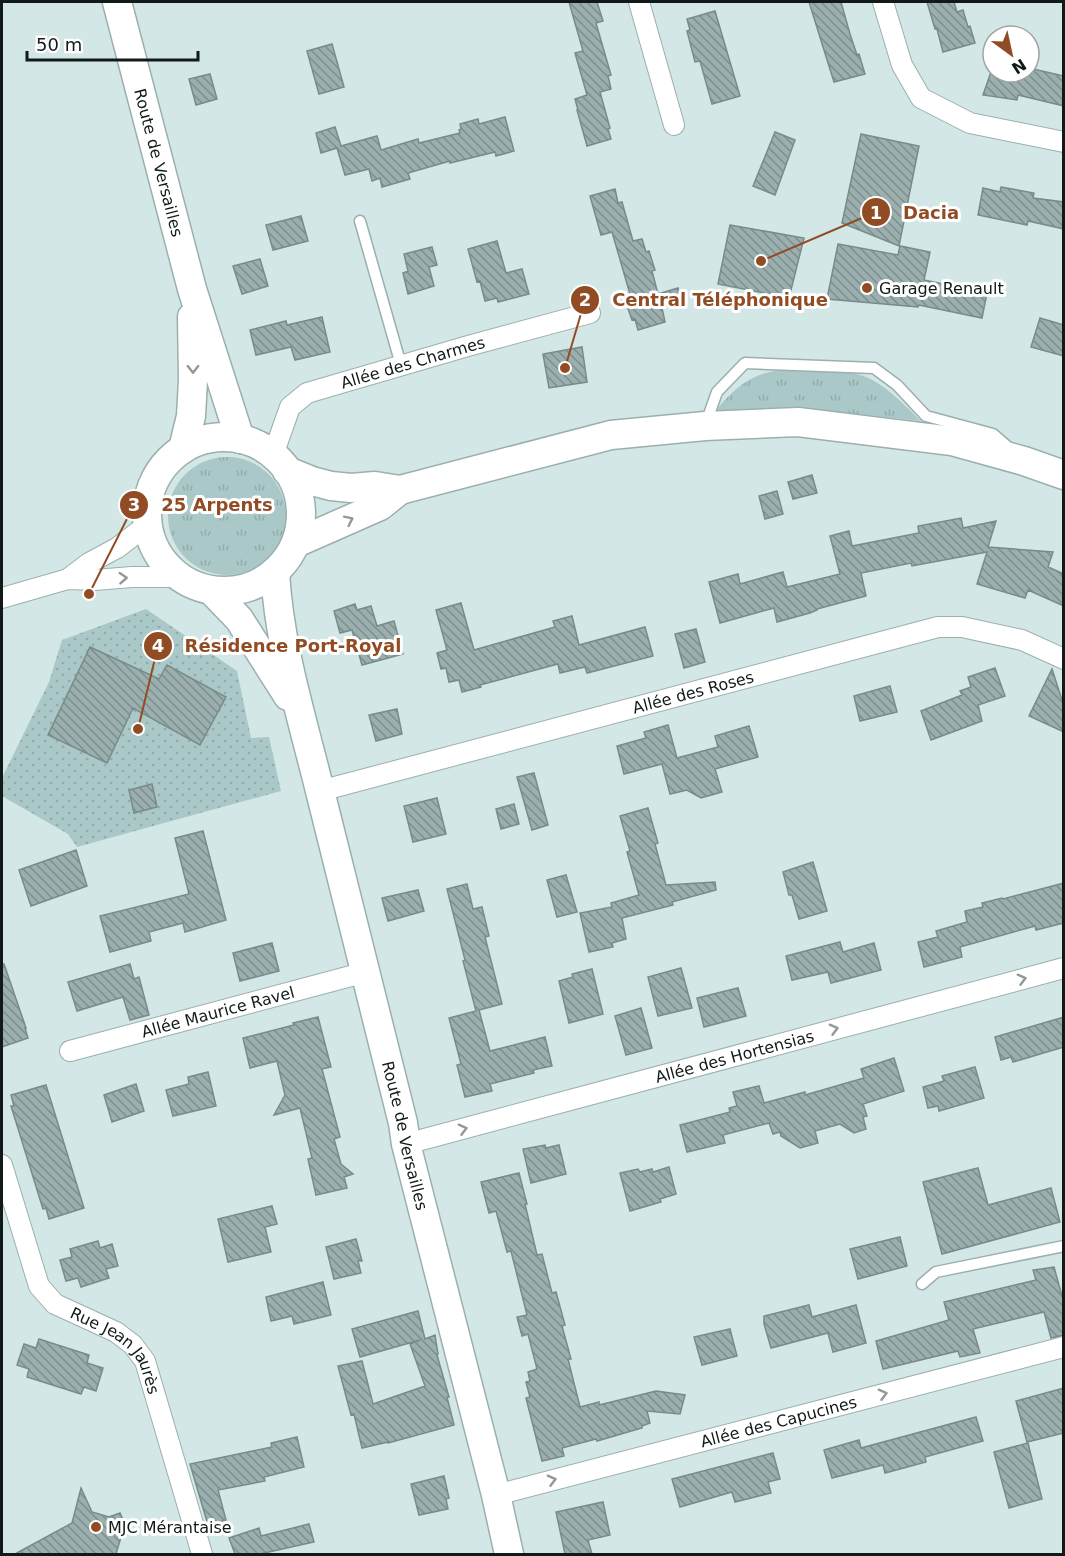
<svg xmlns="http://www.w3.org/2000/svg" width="1065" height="1556" viewBox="0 0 1065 1556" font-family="'DejaVu Sans',sans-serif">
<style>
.grass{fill:url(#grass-tufts)}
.garden{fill:url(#garden-dots)}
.building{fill:url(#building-back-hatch);stroke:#788b8b;stroke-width:1.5}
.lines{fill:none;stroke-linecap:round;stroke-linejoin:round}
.lane-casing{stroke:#9bafaf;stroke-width:13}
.street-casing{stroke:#9bafaf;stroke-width:22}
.secondary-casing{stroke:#9bafaf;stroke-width:31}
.lane{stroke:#fff;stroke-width:10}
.street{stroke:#fff;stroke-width:20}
.secondary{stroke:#fff;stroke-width:28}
.oneway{stroke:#949898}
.poi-dot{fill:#924c24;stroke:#fff;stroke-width:2}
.labels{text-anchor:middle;stroke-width:6;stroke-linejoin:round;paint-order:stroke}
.street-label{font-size:16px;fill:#111919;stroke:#fff}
.poi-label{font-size:16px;fill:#111919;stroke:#fff;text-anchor:start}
.leader{fill:none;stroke:#924c24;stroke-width:2}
.callout-dot{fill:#924c24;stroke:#fff;stroke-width:2}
.mark-label{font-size:18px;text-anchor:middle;font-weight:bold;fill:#fff}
.callout-label{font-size:18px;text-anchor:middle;font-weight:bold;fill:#924c24;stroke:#fff;stroke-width:6;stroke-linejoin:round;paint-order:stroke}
</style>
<defs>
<pattern id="grass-tufts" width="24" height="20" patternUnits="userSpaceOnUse" patternTransform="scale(1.5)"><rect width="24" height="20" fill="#abc8c8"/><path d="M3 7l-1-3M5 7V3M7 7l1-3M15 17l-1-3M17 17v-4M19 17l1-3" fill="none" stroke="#92abab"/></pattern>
<pattern id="garden-dots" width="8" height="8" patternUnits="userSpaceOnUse" patternTransform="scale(1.5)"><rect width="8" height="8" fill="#abc8c8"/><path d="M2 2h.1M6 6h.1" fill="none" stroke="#92abab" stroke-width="1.8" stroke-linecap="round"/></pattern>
<pattern id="building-back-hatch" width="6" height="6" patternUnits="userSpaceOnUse" patternTransform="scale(1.5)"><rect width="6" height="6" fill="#9bafaf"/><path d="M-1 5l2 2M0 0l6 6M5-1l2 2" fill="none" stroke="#7d8e8e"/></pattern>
</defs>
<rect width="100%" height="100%" fill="#d3e7e7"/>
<!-- grass -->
<path class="grass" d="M810,370C825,371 842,371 857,374C882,380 903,404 921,421L821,410L714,413C730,392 749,374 776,371C787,370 799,370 810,370Z
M168 516a59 59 0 1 1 118 0a59 59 0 1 1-118 0Z"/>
<!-- garden -->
<path class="garden" d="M146,609L237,671L251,738L269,737L281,791L77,847L68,834L2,796V778L49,682L62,640Z"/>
<!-- building -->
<path class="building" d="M569,2H597L603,21L596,23L611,75L608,76L611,89L600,92L610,128L608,129L611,139L587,146L577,110H578L575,99L587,95L575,53L583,51Z
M809,2H841L850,34L857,55L859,54L865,74L834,82Z
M927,2H954L957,12L963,10L968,27L970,26L975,43L943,52L937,29H935Z
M715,11L740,96L712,104L700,61L695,62L687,31L690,30L687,19Z
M332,44L344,87L319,94L307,51Z
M1029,68L1064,76V106L1018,95L1017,100L983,95L991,72H1029Z
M210,74L217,99L196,105L189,79Z
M505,117L514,151L496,156L495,152L450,163V161L408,173L410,179L382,187L380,178L372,181L369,169L345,175L337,148L321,153L316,133L335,127L341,146L377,136L381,150L418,139L419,143L460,133L459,130L461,129L460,124L478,119L479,124Z
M775,132L795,140L775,195L753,186Z
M861,134L919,146L899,246L842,223Z
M1001,187L1034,193L1033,198L1064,202V229L1028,221L1027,225L978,215L983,188L1000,192Z
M615,189L618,203L622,202L633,241L642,239L646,252L649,251L655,270L652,271L658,294L678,288L682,300L662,308L665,322L638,330L635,319L632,320L626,303L632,301L612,232L601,235L590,196Z
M301,216L308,241L273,250L266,225Z
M730,225L804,238L789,298L718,284Z
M497,241L506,273L522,269L529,294L498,302L497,298L485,301L480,281L477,282L468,249Z
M838,244L898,255L900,246L930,252L924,280L987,293L982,318L919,305L918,307L827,299Z
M432,247L437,265L429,267L434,286L408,294L403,273L408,271L404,254Z
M260,259L268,286L242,294L233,266Z
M322,317L330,352L295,360L291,347L256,355L250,330L286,321L287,325Z
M1040,318L1064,325V356L1031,347Z
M582,347L587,382L549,388L543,354Z
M812,475L817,493L793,499L788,482Z
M777,491L783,514L765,519L759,496Z
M961,518L963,528L996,521L988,547L1053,552L1048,567L1064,574V606L1028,590L1025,598L977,584L987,552L912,566L911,563L861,573L866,596L817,609V610L810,613L777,622L774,608L720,623L709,582L738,574L740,584L783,572L787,587L840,574L830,536L849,531L852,546L919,533L918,526Z
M461,603L474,650L555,627L553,621L572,616L579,645L645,627L653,656L587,673L585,667L560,673L558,664L480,685L481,687L462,692L459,680L449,682L446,668L441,669L437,653L447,650L436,610Z
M355,604L357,610L371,606L377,626L394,621L403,654L362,665L352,630L340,633L334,611Z
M696,629L705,662L684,668L675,634Z
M90,647L159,679L167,665L226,697L200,745L133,708L107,763L48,735Z
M995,668L1005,696L978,705L982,721L931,740L921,711L962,695L960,691L971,687L968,677Z
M1052,669L1064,706V732L1029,716Z
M890,686L897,712L860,721L854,696Z
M397,709L402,734L376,741L369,715Z
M668,725L677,758L718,747L715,736L749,726L758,757L715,769L722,792L701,798L687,790L670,794L662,764L624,774L617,746L646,738L644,732Z
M534,773L548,825L532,830L517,777Z
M152,784L157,807L134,813L129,790Z
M437,798L446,834L413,842L404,806Z
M514,804L519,824L501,829L496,809Z
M648,808L658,843L655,844L666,885L715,882L716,890L672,902L673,905L622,918L626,939L612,943L613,947L589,952L580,913L612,907L611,903L639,895L627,852L630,851L620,816Z
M203,831L226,920L185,932L183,923L149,932L151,941L110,952L100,916L189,894L175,838Z
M76,850L87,886L31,906L19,870Z
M813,862L827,911L799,919L792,895H789L783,872Z
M566,875L577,912L557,917L547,880Z
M1064,883V923L1036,930L1035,926L960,947L962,957L924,967L918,942L938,937L936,931L967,922L965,911L983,907L982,903L1002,898L1003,899Z
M467,884L473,909L482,907L489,936L485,937L502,1004L479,1010L490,1051L545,1037L552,1066L533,1070L534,1073L490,1084L492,1091L465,1097L457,1065L461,1064L449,1018L476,1011L463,961L465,960L447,889Z
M418,890L424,911L388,921L382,898Z
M840,942L843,952L874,943L881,970L831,983L828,972L792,980L786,956Z
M272,943L279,971L240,981L233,953Z
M2,964H4L26,1028H25L28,1038L2,1047Z
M130,964L134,979L139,977L149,1015L130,1020L123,997L77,1011L68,982Z
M681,968L692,1008L658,1016L648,977Z
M592,969L603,1014L569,1023L559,981L573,977L572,974Z
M738,988L746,1016L704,1027L697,998Z
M641,1008L652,1048L626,1055L615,1016Z
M318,1017L331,1067L322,1069L340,1137L334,1139L341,1164L353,1174L344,1177L347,1188L316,1195L308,1159L312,1158L300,1108L274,1115L285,1095L277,1061L250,1068L243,1038L294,1025L293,1023Z
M1064,1017V1047L1013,1062L1011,1057L1001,1060L995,1037Z
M894,1058L904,1091L863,1104L867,1116L863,1117L866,1129L854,1133L840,1124L815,1131L818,1143L800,1148L781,1136L780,1132L773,1134L769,1123L723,1135L725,1143L687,1152L680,1125L730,1112L729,1108L737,1106L733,1092L759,1086L764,1103L805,1092V1095L864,1078L861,1069Z
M975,1067L984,1098L939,1111L938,1106L928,1108L923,1087L944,1081L942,1076Z
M208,1072L216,1106L173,1116L166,1090L189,1084L188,1077Z
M136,1084L144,1111L112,1122L104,1095Z
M46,1085L84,1208L49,1219L46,1208L43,1209L11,1106H14L11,1095Z
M545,1145L546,1148L559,1145L566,1174L531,1183L523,1149Z
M669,1167L676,1194L660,1199L661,1202L630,1211L620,1173L638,1169L640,1172L652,1169L653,1172Z
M978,1168L988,1205L1051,1188L1060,1222L942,1254L923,1182Z
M519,1173L527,1204H525L537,1255L542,1254L552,1293L556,1292L565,1325L562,1326L571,1359H568L580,1407L599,1402V1405L656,1391L685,1395L680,1414L647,1411L650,1423L642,1426V1428L597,1441L596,1439L562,1448L564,1456L542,1461L526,1398L530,1397L526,1382L530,1381L528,1372L537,1369L528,1334L522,1336L517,1317L527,1315L511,1251L507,1252L496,1211L489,1213L481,1182Z
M272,1206L277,1224L265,1227L271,1252L228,1262L218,1219Z
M900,1237L907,1266L858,1279L850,1249Z
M356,1239L362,1261H358L361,1273L334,1279L326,1247Z
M98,1241L100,1248L112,1244L118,1266L106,1269L109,1278L81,1287L78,1278L66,1281L60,1260L72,1257L70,1249Z
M1054,1267L1064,1303V1335L1051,1338L1044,1312L973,1329L980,1353L960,1357L958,1351L883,1369L876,1341L949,1320L944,1302L1036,1280L1033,1270Z
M323,1282L331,1315L294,1324L292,1316L271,1321L266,1297Z
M809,1305L812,1317L856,1305L866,1343L833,1352L828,1333L771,1348L764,1324V1316Z
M418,1311L425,1339L435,1335L438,1354L437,1355L449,1397H447L454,1425L388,1443V1442L362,1448L354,1414L351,1415L338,1366L362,1361L373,1404L425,1386L410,1344L420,1340L360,1357L352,1329Z
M730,1329L737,1356L702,1365L694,1337Z
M39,1339L89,1355L87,1363L103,1368L96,1391L84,1387L81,1394L27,1377L29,1369L17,1365L24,1344L36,1348Z
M1064,1388V1433L1027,1442L1016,1401Z
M976,1417L983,1441L925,1457L926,1462L885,1473L883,1465L832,1478L824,1450L859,1440L861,1448Z
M297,1437L304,1467L264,1477L265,1481L218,1490L226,1520L208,1525L190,1464L272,1447L271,1443Z
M1028,1443L1042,1499L1009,1508L994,1452Z
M773,1453L780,1479L768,1482L771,1493L735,1502L732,1492L680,1507L672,1479Z
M444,1476L449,1498L446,1499L448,1509L419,1515L411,1484Z
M81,1488L92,1512L109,1517L120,1513L129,1533L121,1537L116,1554H15L72,1523Z
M603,1502L610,1535L588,1540L592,1554H565L556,1512Z
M309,1524L314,1542L260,1554H235L229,1538L259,1528L261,1536Z"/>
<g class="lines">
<defs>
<path id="lane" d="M360,221L401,365
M706,423L717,392L745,363L874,368L897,385L926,416L993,434L1008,447
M922,1284L936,1272L1064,1246"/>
<g id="street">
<path d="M639,2L674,125"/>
<path d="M883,2L902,65L921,98L970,123L1064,142"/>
<path id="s1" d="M273,455L290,407L307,393L468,346L590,313"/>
<path d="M68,579L89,563L117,548L147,525"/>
<path d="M2,598L68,579L95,580L132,577H179"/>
<path id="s2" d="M320,791L938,627H962L1022,640L1064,659"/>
<path id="s3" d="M70,1051L366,972"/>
<path id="s4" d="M406,1144L1064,968"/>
<path id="s5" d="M2,1165L39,1286L55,1304L116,1332L133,1345L145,1361L202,1554"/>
<path id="s6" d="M496,1495L1064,1347"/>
</g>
<g id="secondary">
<path id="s7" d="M117,2L192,289L240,439"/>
<circle cx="224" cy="514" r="77"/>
<path d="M183,449L191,416L193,380L192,317"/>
<path d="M287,471L312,481L331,486L351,488L375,486L400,490L611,435L705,426L798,422L952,441L1024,461L1064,475"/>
<path d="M296,543L380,506L400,490"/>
<path id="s8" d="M275,572C279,646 302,718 320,791C348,902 375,1012 403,1123L406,1144L496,1495L509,1554"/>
<path d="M212,591L239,619L288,696"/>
</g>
</defs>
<!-- lane casing -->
<use href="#lane" class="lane-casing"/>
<!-- street casing -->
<use href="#street" class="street-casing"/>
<!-- secondary casing -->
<use href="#secondary" class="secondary-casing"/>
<!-- lane -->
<use href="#lane" class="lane"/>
<!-- street -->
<use href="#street" class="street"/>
<!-- secondary -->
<use href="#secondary" class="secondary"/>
</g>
<!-- one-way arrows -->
<defs><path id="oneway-chevron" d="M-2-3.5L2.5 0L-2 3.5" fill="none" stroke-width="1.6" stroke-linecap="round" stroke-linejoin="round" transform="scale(1.5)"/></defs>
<g class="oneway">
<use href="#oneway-chevron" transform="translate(193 369) rotate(90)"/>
<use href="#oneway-chevron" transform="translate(349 520) rotate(-26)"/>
<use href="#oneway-chevron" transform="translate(123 578) rotate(-4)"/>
<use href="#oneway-chevron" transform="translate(1022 979) rotate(-15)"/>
<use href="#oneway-chevron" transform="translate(834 1029) rotate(-15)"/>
<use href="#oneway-chevron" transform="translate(463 1129) rotate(-15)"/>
<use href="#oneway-chevron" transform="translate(883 1394) rotate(-15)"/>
<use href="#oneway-chevron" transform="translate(552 1480) rotate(-15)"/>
</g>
<!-- markers -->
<g class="poi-dot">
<circle cx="867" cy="288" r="6"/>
<circle cx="96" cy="1527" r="6"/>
</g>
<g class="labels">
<!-- street labels -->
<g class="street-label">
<text dy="6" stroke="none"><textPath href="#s7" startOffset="166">Route de Versailles</textPath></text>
<text dy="6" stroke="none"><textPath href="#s1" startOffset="183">Allée des Charmes</textPath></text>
<text dy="6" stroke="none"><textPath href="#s2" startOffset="386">Allée des Roses</textPath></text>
<text dy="6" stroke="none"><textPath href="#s3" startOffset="153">Allée Maurice Ravel</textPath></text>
<text dy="6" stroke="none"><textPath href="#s4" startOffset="340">Allée des Hortensias</textPath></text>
<text dy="6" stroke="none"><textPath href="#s8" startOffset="579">Route de Versailles</textPath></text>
<text dy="6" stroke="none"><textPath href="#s5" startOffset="231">Rue Jean Jaurès</textPath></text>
<text dy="6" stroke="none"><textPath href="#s6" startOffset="292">Allée des Capucines</textPath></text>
</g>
<!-- poi labels -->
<g class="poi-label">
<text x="879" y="294">Garage Renault</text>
<text x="108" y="1533">MJC Mérantaise</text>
</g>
</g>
<!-- callouts -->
<path class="leader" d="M761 261L876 212M565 368L585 300M89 594L134 505M138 729L158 646"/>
<g class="callout-dot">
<circle cx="761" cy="261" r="6"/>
<circle cx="565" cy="368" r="6"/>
<circle cx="89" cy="594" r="6"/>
<circle cx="138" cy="729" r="6"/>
<circle cx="876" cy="212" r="15"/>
<circle cx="585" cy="300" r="15"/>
<circle cx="134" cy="505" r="15"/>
<circle cx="158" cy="646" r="15"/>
</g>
<g class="mark-label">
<text x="876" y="219">1</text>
<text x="585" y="306">2</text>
<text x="134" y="511">3</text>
<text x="158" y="652">4</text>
</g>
<g class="callout-label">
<text x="931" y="219">Dacia</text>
<text x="720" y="306">Central Téléphonique</text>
<text x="217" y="511">25 Arpents</text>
<text x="293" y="652">Résidence Port-Royal</text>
</g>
<!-- border -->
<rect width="1065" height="1556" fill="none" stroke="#111919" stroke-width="6"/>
<!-- north arrow -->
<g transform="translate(1011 54) rotate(147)"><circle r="28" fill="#ffffff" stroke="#a0a3a3" stroke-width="1.5"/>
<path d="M0-4.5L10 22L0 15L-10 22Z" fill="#924c24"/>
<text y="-9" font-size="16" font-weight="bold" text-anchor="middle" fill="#111919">N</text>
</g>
<!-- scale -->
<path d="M27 51v9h171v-9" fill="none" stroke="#111919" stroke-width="3"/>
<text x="36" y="51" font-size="18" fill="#111919" stroke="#ffffff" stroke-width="4.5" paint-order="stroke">50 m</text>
</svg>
